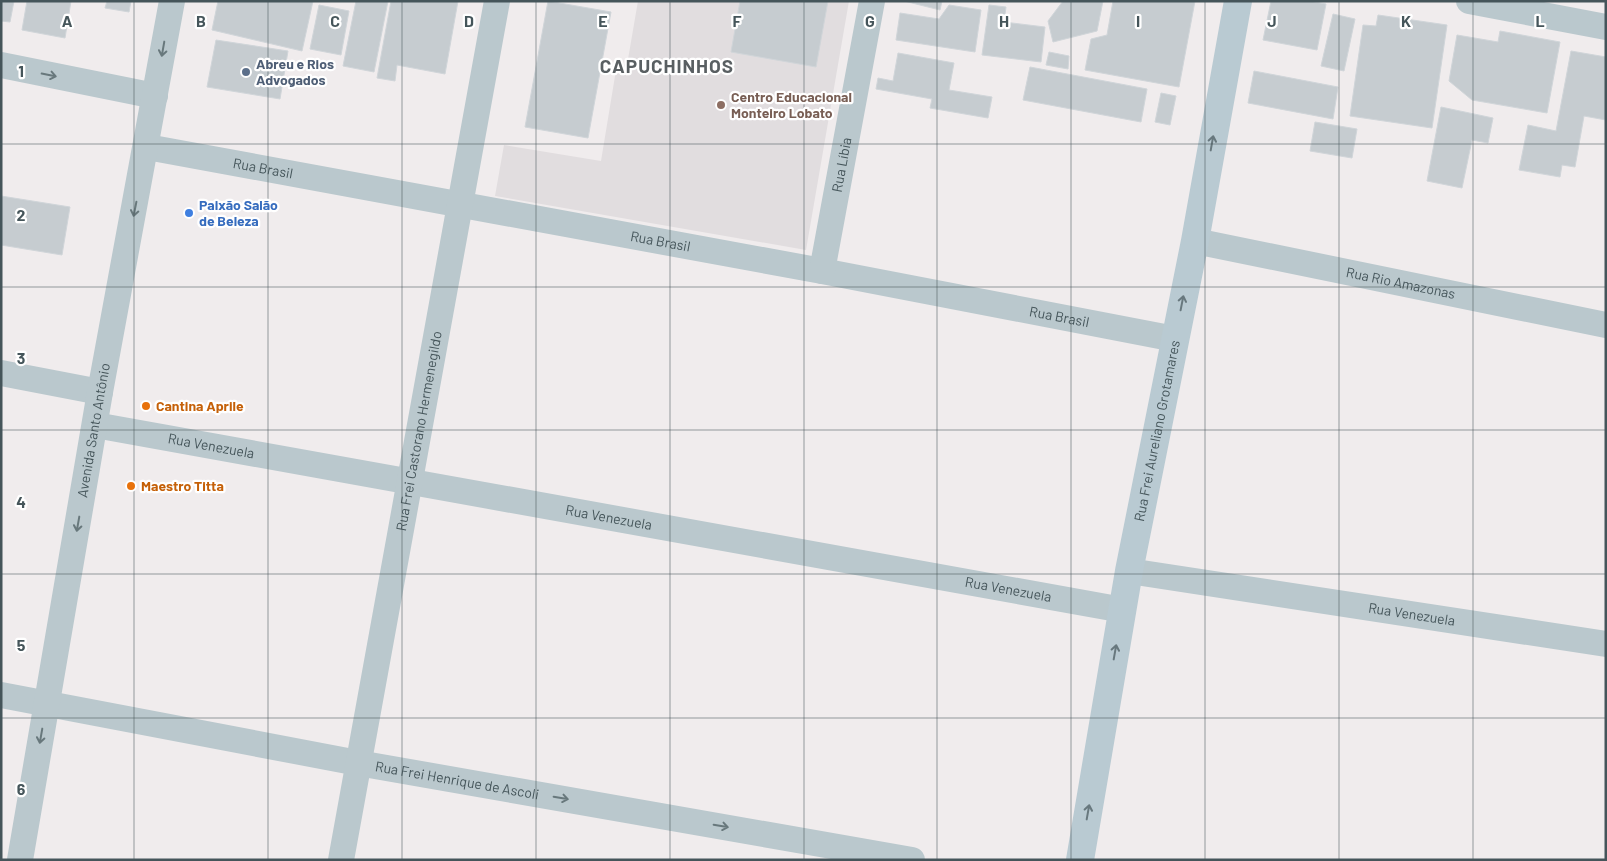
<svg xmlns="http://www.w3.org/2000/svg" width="1607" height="861" viewBox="0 0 1607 861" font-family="Barlow,sans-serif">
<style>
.education{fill:#e1dddf}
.building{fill:#c6ccd0;stroke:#d0d5d9}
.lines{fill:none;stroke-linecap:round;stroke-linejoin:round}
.street{stroke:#bac8cd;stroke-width:26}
.secondary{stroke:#b9cad2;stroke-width:28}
.oneway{stroke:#68787c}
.oneway2{stroke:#68787e}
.grid{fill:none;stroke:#45555a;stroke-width:1;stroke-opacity:0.55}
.service-dot{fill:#5c6f8a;stroke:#fff;stroke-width:2}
.education-dot{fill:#8d6e63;stroke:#fff;stroke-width:2}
.shop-dot{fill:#3f7fe0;stroke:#fff;stroke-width:2}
.food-dot{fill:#e8710a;stroke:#fff;stroke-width:2}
.labels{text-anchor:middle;stroke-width:4.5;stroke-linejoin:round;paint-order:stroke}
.service-label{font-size:14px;font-weight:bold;fill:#4e5e75;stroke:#fff;text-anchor:start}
.education-label{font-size:14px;font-weight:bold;fill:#785e54;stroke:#fff;text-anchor:start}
.street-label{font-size:14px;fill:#45555a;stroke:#fff}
.shop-label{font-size:14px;font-weight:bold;fill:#366cbe;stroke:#fff;text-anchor:start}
.food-label{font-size:14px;font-weight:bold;fill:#c56008;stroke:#fff;text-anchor:start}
.district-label{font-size:19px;font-weight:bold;letter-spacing:1px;fill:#595f62;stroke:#fff}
.grid-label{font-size:16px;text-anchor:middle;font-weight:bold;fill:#45555a;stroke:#fff;stroke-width:4.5;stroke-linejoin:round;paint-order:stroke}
</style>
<rect width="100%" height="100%" fill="#f0eced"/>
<!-- education -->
<path class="education" d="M638,1H849L806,250L495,196L504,145L601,161L617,64L627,65Z"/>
<!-- building -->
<path class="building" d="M1,1H14L10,22L1,21Z
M27,1H71L65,38L22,30Z
M107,1H131L129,12L105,8Z
M218,1H313L302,51L212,30Z
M356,1H388L374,72L343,66Z
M391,1H458L445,74L397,65L395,81L377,78Z
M548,1L611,12L588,138L525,127Z
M740,1H828L816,67L731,52Z
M904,1H942L940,10Z
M1063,1H1103L1097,31L1053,42L1048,21Z
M1113,1H1195L1179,87L1085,70L1091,39L1107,35Z
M1271,1H1309L1326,4L1317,50L1263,40Z
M319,5L349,11L341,55L310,49Z
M949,5L981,10L975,52L896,40L900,13L939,19Z
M989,5L1006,7L1004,22L1045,27L1041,62L982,55Z
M1333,14L1355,19L1344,71L1321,66Z
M1378,15L1447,25L1432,128L1350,116L1363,25L1376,26Z
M1500,31L1560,42L1547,113L1472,100L1449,81L1457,35L1498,42Z
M216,40L288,51L280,99L207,87Z
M1571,51L1606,57V120L1584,116L1575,167L1562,165L1560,177L1519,170L1528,125L1556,131Z
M1049,52L1069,56L1068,69L1046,65Z
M898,53L954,63L949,90L992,97L988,118L930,108L932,99L876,89L878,78L893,81Z
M1030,67L1147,89L1141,122L1023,100Z
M1254,71L1338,87L1333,119L1248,103Z
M1161,93L1176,96L1170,125L1155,122Z
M1441,107L1493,118L1488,143L1472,140L1462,188L1427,181Z
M1315,122L1357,129L1352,158L1310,151Z
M1,196L70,207L62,255L1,245Z"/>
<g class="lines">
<!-- street -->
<g class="street">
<path d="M1469,1L1606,27"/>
<path d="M1,65L155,96"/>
<path id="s1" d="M147,147L822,271L1175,339"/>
<path id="s2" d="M1195,241L1606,325"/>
<path id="s3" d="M822,271L872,1"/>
<path d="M1,373L100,392"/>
<path id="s4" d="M95,425L1123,610"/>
<path id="s5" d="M1129,571L1606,644"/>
<path id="s6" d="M1,695L358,763L912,860"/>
<path id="s7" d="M20,860L100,392L172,1"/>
<path id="s8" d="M341,860L497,1"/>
</g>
<!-- secondary -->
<path class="secondary" id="s9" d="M1080,860L1129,571L1195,241L1238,1"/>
</g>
<!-- one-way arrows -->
<defs><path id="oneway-shaft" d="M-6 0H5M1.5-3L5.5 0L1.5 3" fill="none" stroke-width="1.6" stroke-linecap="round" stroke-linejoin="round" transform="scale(1.25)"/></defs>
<g class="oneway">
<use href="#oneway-shaft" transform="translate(163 49) rotate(100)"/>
<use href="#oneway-shaft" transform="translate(49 75) rotate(11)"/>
<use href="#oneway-shaft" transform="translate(135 209) rotate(101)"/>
<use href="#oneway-shaft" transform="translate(78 524) rotate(100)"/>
<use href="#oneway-shaft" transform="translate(41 736) rotate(100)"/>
<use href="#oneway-shaft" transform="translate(561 798) rotate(10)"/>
<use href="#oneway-shaft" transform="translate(721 826) rotate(10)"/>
</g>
<g class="oneway2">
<use href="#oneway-shaft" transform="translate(1212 143) rotate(-80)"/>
<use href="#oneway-shaft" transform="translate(1182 303) rotate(-79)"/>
<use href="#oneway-shaft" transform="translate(1115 652) rotate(-80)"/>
<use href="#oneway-shaft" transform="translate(1088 812) rotate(-80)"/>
</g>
<!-- grid -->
<path class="grid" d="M134,1V860M268,1V860M402,1V860M536,1V860M670,1V860M804,1V860M937,1V860M1071,1V860M1205,1V860M1339,1V860M1473,1V860M1,144H1606M1,287H1606M1,430H1606M1,574H1606M1,718H1606"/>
<!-- markers -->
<circle class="service-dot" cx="246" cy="72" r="5"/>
<circle class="education-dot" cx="721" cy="105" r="5"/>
<circle class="shop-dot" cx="189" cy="213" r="5"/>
<g class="food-dot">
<circle cx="146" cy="406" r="5"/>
<circle cx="131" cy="486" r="5"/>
</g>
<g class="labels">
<!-- service labels -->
<g class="service-label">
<text x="256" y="69">Abreu e Rios<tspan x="256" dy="16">Advogados</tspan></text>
</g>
<!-- education labels -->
<g class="education-label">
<text x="731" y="102">Centro Educacional<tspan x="731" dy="16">Monteiro Lobato</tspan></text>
</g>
<!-- street labels -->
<g class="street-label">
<text dy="5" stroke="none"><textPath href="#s3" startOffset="108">Rua Líbia</textPath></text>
<text dy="5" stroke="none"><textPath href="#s1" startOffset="118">Rua Brasil</textPath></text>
<text dy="5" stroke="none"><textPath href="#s1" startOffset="522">Rua Brasil</textPath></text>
<text dy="5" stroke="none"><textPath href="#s2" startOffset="210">Rua Rio Amazonas</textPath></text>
<text dy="5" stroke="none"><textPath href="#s1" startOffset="928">Rua Brasil</textPath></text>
<text dy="5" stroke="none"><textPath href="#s7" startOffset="436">Avenida Santo Antônio</textPath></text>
<text dy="5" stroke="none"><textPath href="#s8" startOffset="436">Rua Frei Castorano Hermenegildo</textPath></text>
<text dy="5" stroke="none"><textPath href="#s9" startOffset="436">Rua Frei Aureliano Grotamares</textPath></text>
<text dy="5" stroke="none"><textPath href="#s4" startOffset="118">Rua Venezuela</textPath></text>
<text dy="5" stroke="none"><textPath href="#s4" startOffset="522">Rua Venezuela</textPath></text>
<text dy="5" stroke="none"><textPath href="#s4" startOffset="928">Rua Venezuela</textPath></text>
<text dy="5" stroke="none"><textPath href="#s5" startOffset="286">Rua Venezuela</textPath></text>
<text dy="5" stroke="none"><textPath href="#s6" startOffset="464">Rua Frei Henrique de Ascoli</textPath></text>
</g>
<!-- shop labels -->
<g class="shop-label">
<text x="199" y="210">Paixão Salão<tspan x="199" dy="16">de Beleza</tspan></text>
</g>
<!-- food labels -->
<g class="food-label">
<text x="156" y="411">Cantina Aprile</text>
<text x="141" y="491">Maestro Titta</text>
</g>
<!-- district labels -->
<g class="district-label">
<text x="667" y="73">CAPUCHINHOS</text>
</g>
</g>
<g class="grid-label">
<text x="67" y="27">A</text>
<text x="201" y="27">B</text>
<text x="335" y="27">C</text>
<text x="469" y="27">D</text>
<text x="603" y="27">E</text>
<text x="737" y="27">F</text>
<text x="870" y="27">G</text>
<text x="1004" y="27">H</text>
<text x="1138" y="27">I</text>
<text x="1272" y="27">J</text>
<text x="1406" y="27">K</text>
<text x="1540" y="27">L</text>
<text x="21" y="77">1</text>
<text x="21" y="221">2</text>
<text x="21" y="364">3</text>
<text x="21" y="508">4</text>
<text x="21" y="651">5</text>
<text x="21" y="795">6</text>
</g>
<!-- border -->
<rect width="1607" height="861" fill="none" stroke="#45555a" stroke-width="5"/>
</svg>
